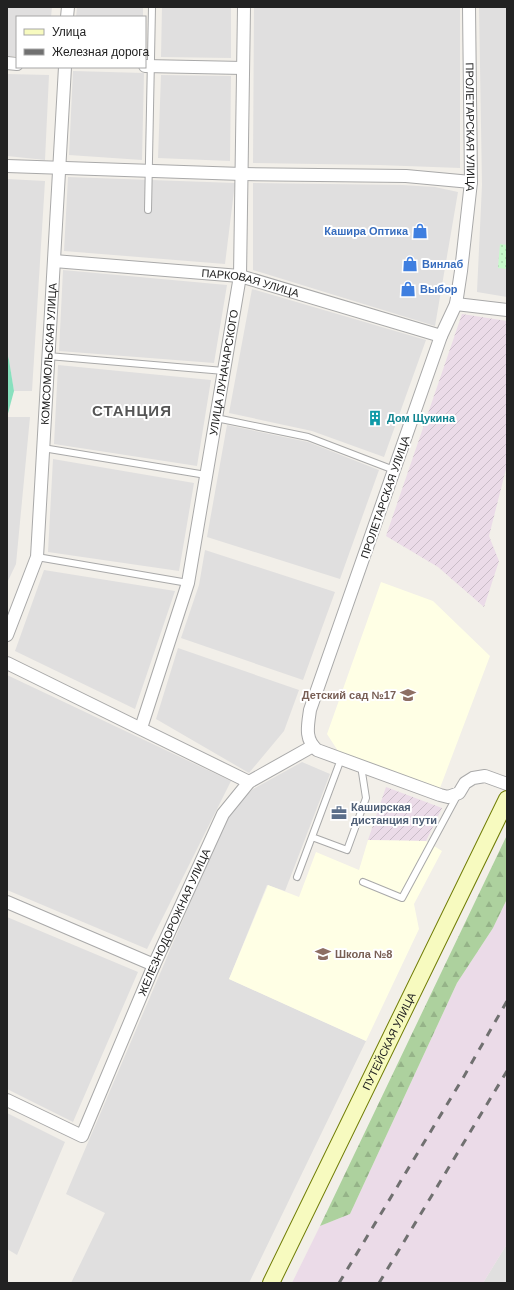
<svg xmlns="http://www.w3.org/2000/svg" width="514" height="1290" viewBox="0 0 514 1290" font-family="Helvetica,sans-serif">
<style>
.residential{fill:#e0dfdf}
.industrial{fill:url(#industrial-furrows)}
.education{fill:#ffffe5}
.railway{fill:#ebdbe8}
.forest{fill:url(#forest-firs)}
.park{fill:url(#park-dots)}
.pitch{fill:#88e0be}
.lines{fill:none;stroke-linecap:round;stroke-linejoin:round}
.lane-casing{stroke:#a9a9a9;stroke-width:8}
.street-casing{stroke:#a9a9a9;stroke-width:14}
.secondary-casing{stroke:#707d05;stroke-width:18}
.lane{stroke:#fff;stroke-width:6}
.street{stroke:#fff;stroke-width:12}
.secondary{stroke:#f7fabf;stroke-width:16}
.rail{stroke:#707070;stroke-width:3;stroke-dasharray:8 8;stroke-linecap:butt}
.labels{text-anchor:middle;stroke-width:4;stroke-linejoin:round;paint-order:stroke}
.street-label{font-size:11px;fill:#222;stroke:#fff}
.shop-label{font-size:11px;font-weight:bold;fill:#366cbe;stroke:#fff;text-anchor:start}
.culture-label{font-size:11px;font-weight:bold;fill:#0d838f;stroke:#fff;text-anchor:start}
.education-label{font-size:11px;font-weight:bold;fill:#785e54;stroke:#fff;text-anchor:end}
.service-label{font-size:11px;font-weight:bold;fill:#4e5e75;stroke:#fff;text-anchor:start}
.district-label{font-size:15px;font-weight:bold;letter-spacing:1px;fill:#555;stroke:#fff}
</style>
<defs>
<pattern id="industrial-furrows" width="10" height="10" patternUnits="userSpaceOnUse"><rect width="10" height="10" fill="#ebdbe8"/><path d="M-1 1l2-2M0 10L10 0M9 11l2-2" fill="none" stroke="#c9bcc7"/></pattern>
<pattern id="forest-firs" width="22" height="20" patternUnits="userSpaceOnUse"><rect width="22" height="20" fill="#add19e"/><path d="M5 1l3.5 6h-7zM16 11l3.5 6h-7z" fill="#95b388"/></pattern>
<pattern id="park-dots" width="8" height="8" patternUnits="userSpaceOnUse"><rect width="8" height="8" fill="#c8facc"/><path d="M2 2h.1M6 6h.1" fill="none" stroke="#acd6af" stroke-width="1.8" stroke-linecap="round"/></pattern>
</defs>
<rect width="100%" height="100%" fill="#f2efe9"/>
<!-- residential -->
<path class="residential" d="M7,7H52L51,17H17V56H7Z
M77,7H143V17H76Z
M162,7H231V58L161,57Z
M254,7H460V168L379,165L253,163Z
M479,7H507V297L477,292L482,185Z
M73,71L144,73L142,160L69,155Z
M7,74L49,75L45,160L7,156Z
M161,75L231,76L230,161L158,158Z
M68,177L235,183L225,264L64,251Z
M7,179L45,181L32,391H14L9,360L7,353Z
M253,183L403,185L435,187L458,192L435,326L253,270Z
M63,270L227,285L214,363L59,351Z
M252,289L426,340L384,457L312,431L229,413Z
M58,365L211,380L197,466L54,444Z
M7,417H30L16,564L7,583Z
M227,425L308,442L379,470L340,579L207,537Z
M53,459L194,483L179,571L48,552Z
M205,550L335,592L303,680L181,638L199,585Z
M44,570L175,591L135,709L15,651Z
M178,648L299,690L284,731L249,773L156,719Z
M7,675L231,781L147,949L7,890Z
M302,762L330,774L285,891L267,885L229,979L366,1041L249,1283H71L105,1213L66,1194L228,814L253,789Z
M7,917L138,972L73,1122L7,1089Z
M7,1113L65,1142L17,1255L7,1249Z
M507,1244V1283H483Z"/>
<!-- industrial -->
<path class="industrial" d="M462,314L507,321V465L489,536L499,561L484,607L438,567L386,536Z
M386,787L442,808L426,841L368,840Z"/>
<!-- education -->
<path class="education" d="M381,582L433,601L490,656L440,788L338,751L327,734Z
M368,840L426,841L442,851L414,904L419,929L366,1041L229,979L268,885L299,897L316,852L359,870Z"/>
<!-- railway -->
<path class="railway" d="M507,899V1244L483,1283H292L320,1226L350,1214L457,983L493,928Z"/>
<!-- forest -->
<path class="forest" d="M507,835V899L493,928L457,983L350,1214L320,1226Z"/>
<!-- park -->
<path class="park" d="M500,244L507,245V269L498,268Z"/>
<!-- pitch -->
<path class="pitch" d="M7,353L9,360L14,391L7,417Z"/>
<g class="lines">
<defs>
<path id="lane" d="M148,210L152,7
M48,356L224,371
M216,418L308,437L394,470
M43,448L206,475
M37,557L188,583
M312,837L347,850L366,798L361,766
M297,877L341,759
M363,882L402,898L458,794"/>
<g id="street">
<path id="s1" d="M469,7L471,182L461,271L456,304L441,336L310,710C308,725 304,739 317,750L440,795L448,797L459,793L465,783L473,778L485,776L507,784"/>
<path d="M67,17L68,7"/>
<path d="M7,63L17,64"/>
<path d="M145,66L243,68"/>
<path d="M7,166L242,174L406,176L471,182"/>
<path id="s2" d="M54,261L240,276L441,336"/>
<path d="M456,304L507,310"/>
<path id="s3" d="M7,635L37,557L65,67"/>
<path d="M7,663L249,782"/>
<path id="s4" d="M141,728L188,583L240,276L244,7"/>
<path d="M7,902L154,965"/>
<path id="s5" d="M7,1100L82,1136L154,965L223,814L249,782L313,746"/>
</g>
<g id="secondary">
<path id="s6" d="M271,1283L507,799"/>
</g>
</defs>
<!-- lane casing -->
<use href="#lane" class="lane-casing"/>
<!-- street casing -->
<use href="#street" class="street-casing"/>
<!-- secondary casing -->
<use href="#secondary" class="secondary-casing"/>
<!-- lane -->
<use href="#lane" class="lane"/>
<!-- street -->
<use href="#street" class="street"/>
<!-- secondary -->
<use href="#secondary" class="secondary"/>
<!-- rail -->
<path class="rail" d="M339,1283L463,1078L507,1001
M379,1283L507,1071"/>
</g>
<!-- icons -->
<defs>
<symbol id="shop-bare" viewBox="-9 -9 18 18"><path d="M-5-2.5h2.3a2.7 3.5 0 0 1 5.4 0H5L5.5 6h-11ZM-1.5-2.5h3a1.5 2.3 0 0 0-3 0Z" fill="#3f7fe0" stroke="#fff" stroke-width="2.5" paint-order="stroke"/></symbol>
<symbol id="building-bare" viewBox="-9 -9 18 18"><path d="M-4-6H4V6H1V3H-1V6H-4ZM-2.5-4.3h1.7v1.8h-1.7ZM.8-4.3h1.7v1.8H.8ZM-2.5-1h1.7V.8h-1.7ZM.8-1h1.7V.8H.8Z" fill="#0f9aa8" stroke="#fff" stroke-width="2.5" paint-order="stroke"/></symbol>
<symbol id="school-bare" viewBox="-9 -9 18 18"><path d="M0-5L7-2L0 1L-7-2ZM-4 1L0 2.5L4 1V4Q0 6-4 4Z" fill="#8d6e63" stroke="#fff" stroke-width="2.5" paint-order="stroke"/></symbol>
<symbol id="office-bare" viewBox="-9 -9 18 18"><path d="M-6-3h4V-5.5h4V-3h4V5H-6ZM-1-4.5V-3h2v-1.5ZM-6 0V1H6V0Z" fill="#5c6f8a" stroke="#fff" stroke-width="2.5" paint-order="stroke"/></symbol>
</defs>
<g fill-rule="evenodd">
<use href="#shop-bare" x="409" y="220" width="22" height="22"/>
<use href="#shop-bare" x="399" y="253" width="22" height="22"/>
<use href="#shop-bare" x="397" y="278" width="22" height="22"/>
<use href="#building-bare" x="364" y="407" width="22" height="22"/>
<use href="#school-bare" x="397" y="684" width="22" height="22"/>
<use href="#office-bare" x="328" y="802" width="22" height="22"/>
<use href="#school-bare" x="312" y="943" width="22" height="22"/>
</g>
<g class="labels">
<!-- street labels -->
<g class="street-label">
<text dy="4" stroke="none"><textPath href="#s1" startOffset="120">ПРОЛЕТАРСКАЯ УЛИЦА</textPath></text>
<text dy="4" stroke="none"><textPath href="#s2" startOffset="198">ПАРКОВАЯ УЛИЦА</textPath></text>
<text dy="4" stroke="none"><textPath href="#s3" startOffset="287">КОМСОМОЛЬСКАЯ УЛИЦА</textPath></text>
<text dy="4" stroke="none"><textPath href="#s4" startOffset="366">УЛИЦА ЛУНАЧАРСКОГО</textPath></text>
<text transform="translate(385 497) rotate(-71)" y="4">ПРОЛЕТАРСКАЯ УЛИЦА</text>
<text dy="4" stroke="none"><textPath href="#s5" startOffset="316">ЖЕЛЕЗНОДОРОЖНАЯ УЛИЦА</textPath></text>
<text dy="4" stroke="none"><textPath href="#s6" startOffset="269">ПУТЕЙСКАЯ УЛИЦА</textPath></text>
</g>
<!-- shop labels -->
<g class="shop-label">
<text x="408" y="235" text-anchor="end">Кашира Оптика</text>
<text x="422" y="268">Винлаб</text>
<text x="420" y="293">Выбор</text>
</g>
<!-- culture labels -->
<g class="culture-label">
<text x="387" y="422">Дом Щукина</text>
</g>
<!-- education labels -->
<g class="education-label">
<text x="396" y="699">Детский сад №17</text>
<text x="335" y="958" text-anchor="start">Школа №8</text>
</g>
<!-- service labels -->
<g class="service-label">
<text x="351" y="811">Каширская<tspan x="351" dy="13">дистанция пути</tspan></text>
</g>
<!-- district labels -->
<g class="district-label">
<text x="132" y="416">СТАНЦИЯ</text>
</g>
</g>
<!-- border -->
<rect width="514" height="1290" fill="none" stroke="#222222" stroke-width="16"/>
<!-- legend -->
<rect x="16" y="16" width="130" height="52" fill="#ffffff" stroke="#a7a7a7"/>
<rect x="24" y="29" width="20" height="6" fill="#f7fabf" stroke="#a7a7a7"/>
<text x="52" y="36" font-size="12" fill="#222222">Улица</text>
<rect x="24" y="49" width="20" height="6" fill="#707070" stroke="#a7a7a7"/>
<text x="52" y="56" font-size="12" fill="#222222">Железная дорога</text>
</svg>
